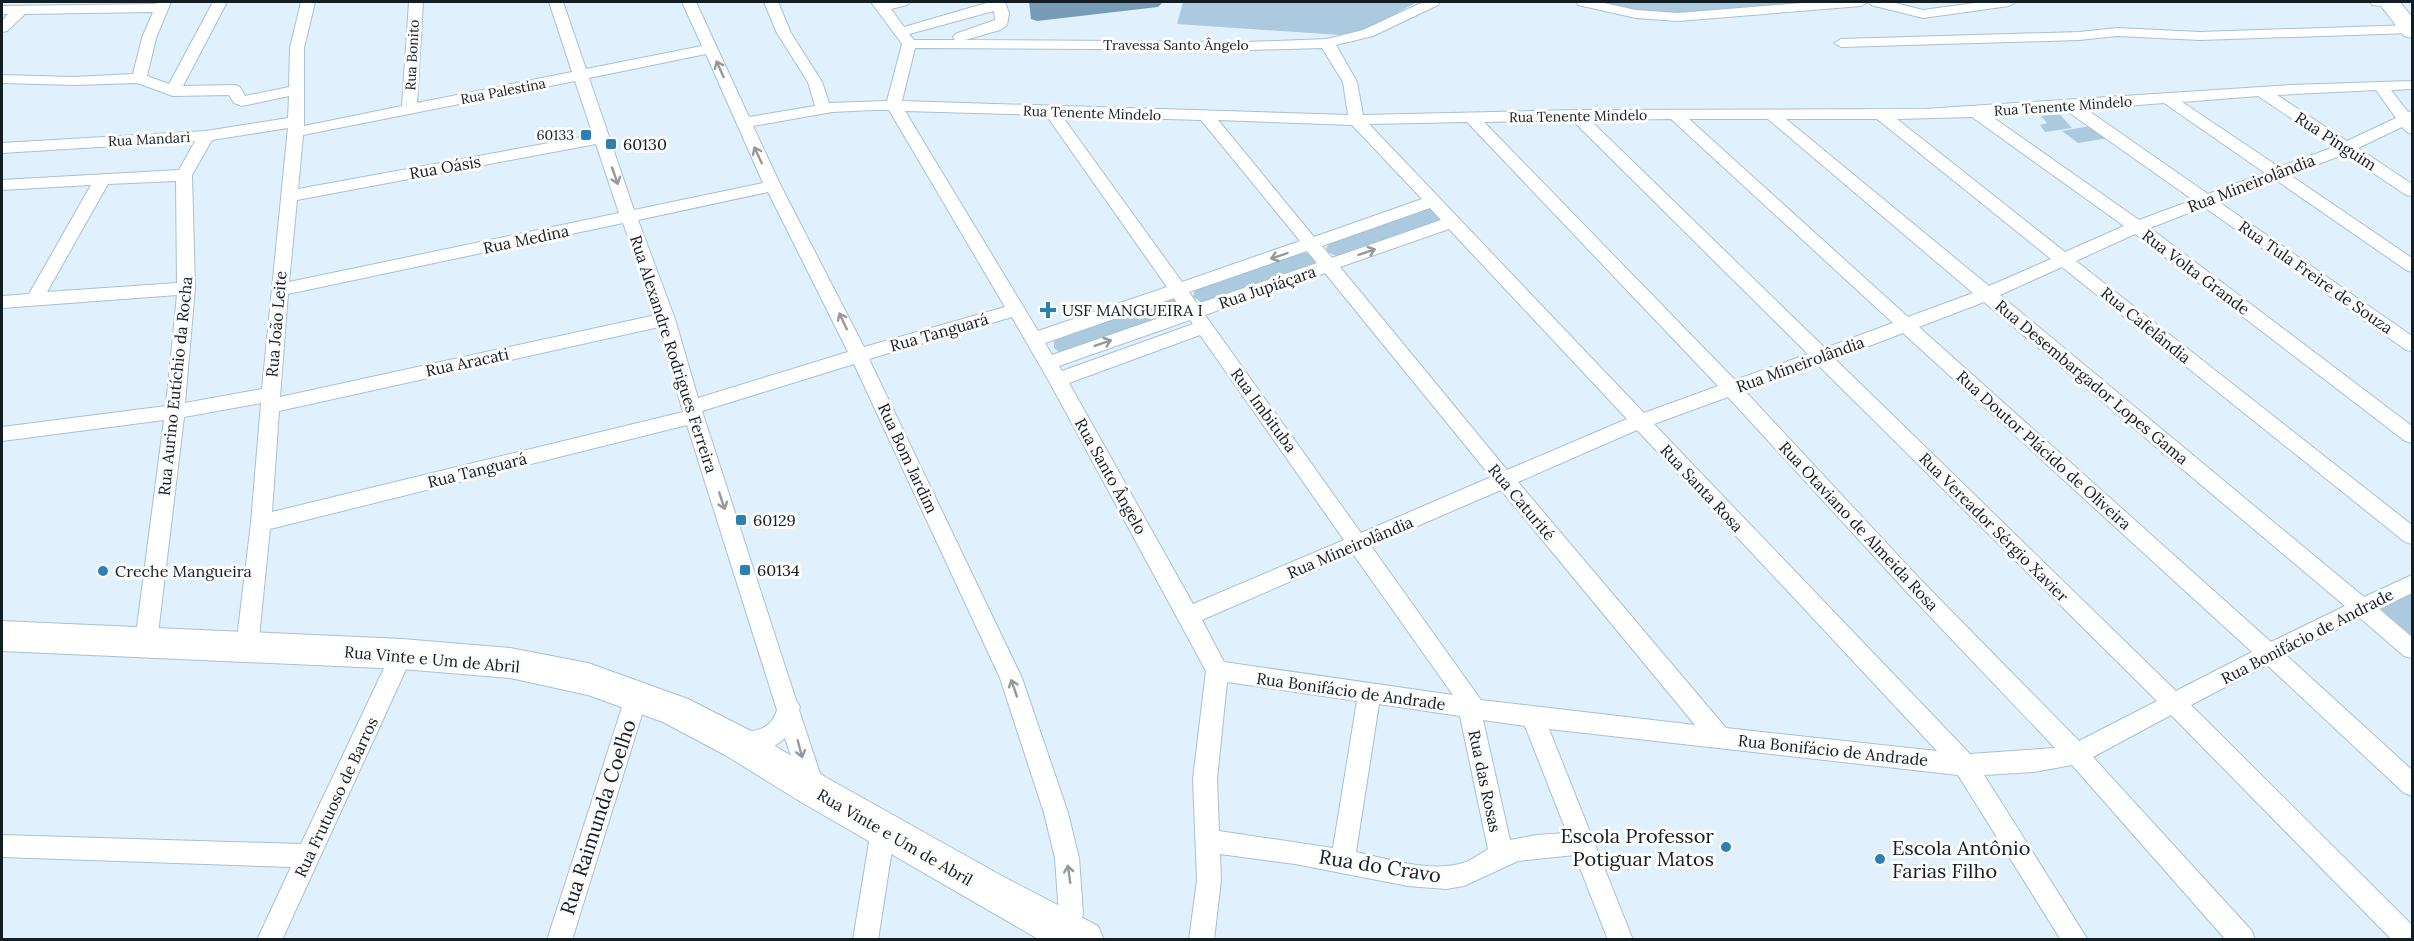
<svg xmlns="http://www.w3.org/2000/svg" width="2414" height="941" viewBox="0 0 2414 941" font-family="Lora,serif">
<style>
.green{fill:#abcadf}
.water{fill:#779cb5}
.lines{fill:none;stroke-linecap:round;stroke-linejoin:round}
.street-casing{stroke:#a5c1d4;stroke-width:2}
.primary-casing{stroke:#a5c1d4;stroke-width:2}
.street{fill:#fff;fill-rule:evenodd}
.primary{fill:#fff;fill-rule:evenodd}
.oneway{stroke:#95999c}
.poi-dot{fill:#2d81b1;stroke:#fbfcfb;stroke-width:2}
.labels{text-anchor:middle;stroke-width:6;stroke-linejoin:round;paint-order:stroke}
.far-street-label{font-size:14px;fill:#131d24;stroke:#fbfcfb}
.far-poi-label{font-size:14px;fill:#131d24;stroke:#fbfcfb;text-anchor:end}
.street-label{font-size:16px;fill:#131d24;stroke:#fbfcfb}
.poi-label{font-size:16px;fill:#131d24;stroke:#fbfcfb;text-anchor:start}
.near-street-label{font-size:20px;fill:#131d24;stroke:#fbfcfb}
.near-poi-label{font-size:20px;fill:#131d24;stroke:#fbfcfb;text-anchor:end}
</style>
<rect width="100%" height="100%" fill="#e0f1fd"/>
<!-- green -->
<path class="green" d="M1183,2H1417L1355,36L1177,24Z
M1577,2H1811L1791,7L1646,18Z
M2054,108L2072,128L2045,132L2040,125L2047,123L2035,109Z
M2096,125L2109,138L2078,143L2062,131Z
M1427,208L1431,209L1440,217L1438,222L1338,257L1326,251L1328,244Z
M1302,253H1309L1316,261L1314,264L1203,303L1193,297L1195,290Z
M1171,299L1177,301L1182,309L1180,312L1060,353L1054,348V341L1059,338Z
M2412,592V639L2381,609Z"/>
<!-- water -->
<path class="water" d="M1029,2H1160L1162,3L1158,7L1037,21L1031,19Z"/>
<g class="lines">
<defs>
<path id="street" d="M157,2H171L156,38L147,76L169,84L213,2H227L183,86L235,85L240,87L245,96L289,87L290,48L301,2H315L304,48V126L402,106L409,2H423L417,103L572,72L549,2H563L586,69L702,46L682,2H696L749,117L815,106L808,82L777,33L764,2H778L791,33L822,82L829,103L887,101L902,44L871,2H909L907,5L891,9L904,27L990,2H1005L1009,13L1007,25L1000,30L965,40L1249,42L1327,39L1363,30L1423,2H1440L1438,5L1373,36L1336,45L1357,82L1363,115L1576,110L1925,109L2290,85L2412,81V89L2391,90L2408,112L2412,111V134L2407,132L2402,127L2358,148L2412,184V196L2406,195L2345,154L2290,175L2412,258V272L2406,270L2276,180L2219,202L2412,336V351L2406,350L2204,207L2150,228L2412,426V443L2405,441L2135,234L2076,261L2412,525V544L2405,542L2062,267L2000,295L2364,597L2412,575V593L2379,609L2412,637V658L2404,656L2360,618L2286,655L2412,770V796L2404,793L2267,665L2191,705L2412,925V940H2392L2171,715L2093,757L2252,931L2255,940H2226L2072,765L2034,772L1984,775L2088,940H2061L1958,775L1549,729L1633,940H1608L1575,855L1518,861L1464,886L1446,889L1408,886L1295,864L1220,854L1221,880L1214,940H1189L1197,880L1193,779L1206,671L1050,383L1012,317L869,359L1022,678L1068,813L1079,858L1083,914L1073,940H1055L1052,931L1059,914L1055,858L1044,813L1000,678L854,364L702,411L796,700L800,707L799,710L825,789L821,797L813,800L805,797L785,738C771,751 749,757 731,750L728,743L731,736C750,729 769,735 777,710L687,425L270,529L258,647L255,654L247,656L239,654L236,647L251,523L261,403L184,417L157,642L154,649L146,651L138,649L135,642L164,420L2,441V427L166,406L177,295L2,308V296L29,294L91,185L2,190V180L179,170L195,141L2,153V143L206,131L288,118L289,96L242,106L234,103L229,95L173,96L137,83L74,85L2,83V75L74,77L133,74L142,38L153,12L25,14L7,31L2,32V21L8,14H2V6L156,4ZM994,11L995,20L955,34L953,37L955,40H914L909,34ZM915,48L1249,50L1322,48L1343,82L1348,115L902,101ZM706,54L763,183L634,210L589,78ZM575,81L593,135L298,189L303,135ZM2376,90L2396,118L2347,141L2277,95ZM2258,96L2334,147L2279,167L2182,102ZM2164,103L2265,173L2208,194L2086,109ZM873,110H889L1005,307L864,347L781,186L753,126L832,112ZM905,111L1046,115L1167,287L1038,331ZM2067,111L2193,200L2139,220L1991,116ZM1062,116L1201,120L1300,241L1182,282ZM1972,117L2124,226L2065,252L1897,119ZM1671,119L1893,323L1825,348L1590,120ZM1689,119H1768L1973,293L1908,317ZM1786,119H1877L2051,259L1989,286ZM1218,120L1352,125L1422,199L1314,237ZM1572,120L1808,354L1735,380L1484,122ZM1467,122L1718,386L1644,413L1369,124ZM288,128L262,389L185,403L195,288L192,175L212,140ZM596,144L619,213L289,282L297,200ZM176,181L177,283L47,292L108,184ZM768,192L848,352L698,398L675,319L638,220ZM1430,208L1441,220L1332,258L1322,246ZM623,223L656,315L280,397L288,294ZM1449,229L1627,419L1507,470L1340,267ZM1307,251L1317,263L1197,304L1189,292ZM1325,273L1491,477L1361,533L1205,315ZM1174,298L1182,310L1052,355L1045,343ZM1984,302L2345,606L2271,642L1919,327ZM1190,320L1193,324L1062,371L1059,366ZM659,327L683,412L272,512L279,411ZM1903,333L2252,652L2176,691L1835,359ZM1200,335L1344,540L1193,604L1069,383ZM1818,365L2157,701L2079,741L1918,577L1745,391ZM1728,397L1904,589L2055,748L1970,754L1654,424ZM1637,430L1937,751L1726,728L1518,482ZM1501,490L1695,725L1481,700L1371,546ZM1353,554L1453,695L1224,662L1202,620ZM1227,682L1357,701L1333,848L1219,831L1217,779ZM1379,704L1460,716L1488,849C1480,854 1472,860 1463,863C1431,873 1388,859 1356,852ZM1483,720L1525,726L1567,833L1536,835L1510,840Z
M1576,2H1599L1636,10L1678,13L1816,2H1868L1861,6L1678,21L1636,18L1578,5Z
M1869,2H1891L1923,10L1982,2H2016L2009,6L1923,18L1871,5Z
M2370,2H2396L2397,3L2390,7L2372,5Z
M2412,25L2411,33L2200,40L2117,36L2079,40L1841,47L1834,43L1841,39L2079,32L2117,28L2200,32Z
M402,645L410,647L413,654L282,940H257L291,867L2,857V835L301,844L394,647Z
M637,685L645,688L648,695L572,940H547L626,695L629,688Z
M883,819L891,822L895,830L878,940H853L871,830L875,822Z"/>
<path id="primary" d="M2378,2H2400L2412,17V38L2404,36Z
M2,621L402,639L510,648L588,663L688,699L751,731L827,778L1002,876L1098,926L1104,940H1040L801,802L725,755L663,722L588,695L510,678L402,669L2,651Z"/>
</defs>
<!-- street casing -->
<use href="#street" class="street-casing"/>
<!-- primary casing -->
<use href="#primary" class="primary-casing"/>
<!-- street -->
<use href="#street" class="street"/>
<!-- primary -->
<use href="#primary" class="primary"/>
</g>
<!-- one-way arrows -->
<defs><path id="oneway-shaft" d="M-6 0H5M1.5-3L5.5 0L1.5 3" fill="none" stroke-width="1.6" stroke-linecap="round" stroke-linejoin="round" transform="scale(1.5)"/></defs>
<g class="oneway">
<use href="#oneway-shaft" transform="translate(720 69) rotate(-114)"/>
<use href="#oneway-shaft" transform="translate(758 155) rotate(-115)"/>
<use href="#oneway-shaft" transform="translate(615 176) rotate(71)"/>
<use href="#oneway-shaft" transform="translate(1367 252) rotate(-19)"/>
<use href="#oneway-shaft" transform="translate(1279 256) rotate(161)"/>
<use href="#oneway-shaft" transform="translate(843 321) rotate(-115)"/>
<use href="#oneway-shaft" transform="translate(1103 343) rotate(-19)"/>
<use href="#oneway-shaft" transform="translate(722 501) rotate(72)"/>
<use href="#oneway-shaft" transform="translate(1014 688) rotate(-109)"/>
<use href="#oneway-shaft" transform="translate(800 749) rotate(75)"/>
<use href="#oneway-shaft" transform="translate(1069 874) rotate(-98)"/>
</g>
<!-- markers -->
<g class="poi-dot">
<rect x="580" y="129" width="12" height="12" rx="3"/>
<rect x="605" y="138" width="12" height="12" rx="3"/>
<path d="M1045 301h6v6h6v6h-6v6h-6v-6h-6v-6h6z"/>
<rect x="735" y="514" width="12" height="12" rx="3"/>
<rect x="739" y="564" width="12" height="12" rx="3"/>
<circle cx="103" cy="571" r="6"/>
<circle cx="1726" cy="847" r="6"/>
<circle cx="1880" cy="859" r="6"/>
</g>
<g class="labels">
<!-- far-street labels -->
<g class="far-street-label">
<text x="1176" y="50">Travessa Santo Ângelo</text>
<text transform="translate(412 55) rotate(-87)" y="5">Rua Bonito</text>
<text transform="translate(503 91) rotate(-11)" y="5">Rua Palestina</text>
<text transform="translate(2063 106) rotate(-4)" y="5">Rua Tenente Mindelo</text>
<text transform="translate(1092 113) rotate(2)" y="5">Rua Tenente Mindelo</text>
<text transform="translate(1578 116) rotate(-1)" y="5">Rua Tenente Mindelo</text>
<text transform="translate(149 139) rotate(-3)" y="5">Rua Mandari</text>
</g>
<!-- far-poi labels -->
<g class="far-poi-label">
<text x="574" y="140">60133</text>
</g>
<!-- street labels -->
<g class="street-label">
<text transform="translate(2336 141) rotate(33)" y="6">Rua Pinguim</text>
<text transform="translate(445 167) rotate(-10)" y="6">Rua Oásis</text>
<text transform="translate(2251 183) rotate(-21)" y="6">Rua Mineirolândia</text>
<text transform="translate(526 239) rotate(-12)" y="6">Rua Medina</text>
<text transform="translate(2196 272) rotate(37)" y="6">Rua Volta Grande</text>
<text transform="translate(2316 277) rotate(35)" y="6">Rua Tula Freire de Souza</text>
<text transform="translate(1267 287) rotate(-19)" y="6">Rua Jupiáçara</text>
<text transform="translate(276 324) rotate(-85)" y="6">Rua João Leite</text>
<text transform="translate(2146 325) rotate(39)" y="6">Rua Cafelândia</text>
<text transform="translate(939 332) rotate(-16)" y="6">Rua Tanguará</text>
<text transform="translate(674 354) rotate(72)" y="6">Rua Alexandre Rodrigues Ferreira</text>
<text transform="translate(467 362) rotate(-12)" y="6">Rua Aracati</text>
<text transform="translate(1800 364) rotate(-20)" y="6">Rua Mineirolândia</text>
<text transform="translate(2092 382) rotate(40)" y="6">Rua Desembargador Lopes Gama</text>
<text transform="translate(175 386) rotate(-84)" y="6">Rua Aurino Eutíchio da Rocha</text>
<text transform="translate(1264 410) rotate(54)" y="6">Rua Imbituba</text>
<text transform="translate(2044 450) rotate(42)" y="6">Rua Doutor Plácido de Oliveira</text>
<text transform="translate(908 458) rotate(65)" y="6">Rua Bom Jardim</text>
<text transform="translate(477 470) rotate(-14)" y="6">Rua Tanguará</text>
<text transform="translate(1111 476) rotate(61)" y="6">Rua Santo Ângelo</text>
<text transform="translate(1702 488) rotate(47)" y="6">Rua Santa Rosa</text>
<text transform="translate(1522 502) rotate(50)" y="6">Rua Caturité</text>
<text transform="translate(1859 526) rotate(47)" y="6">Rua Otaviano de Almeida Rosa</text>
<text transform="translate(1994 527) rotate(45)" y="6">Rua Vereador Sérgio Xavier</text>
<text transform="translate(1350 547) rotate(-23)" y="6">Rua Mineirolândia</text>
<text transform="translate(2307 636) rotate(-27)" y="6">Rua Bonifácio de Andrade</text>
<text transform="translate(432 659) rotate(5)" y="6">Rua Vinte e Um de Abril</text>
<text transform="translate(1351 691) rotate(8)" y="6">Rua Bonifácio de Andrade</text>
<text transform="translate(1833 750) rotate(6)" y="6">Rua Bonifácio de Andrade</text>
<text transform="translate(1485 781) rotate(78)" y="6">Rua das Rosas</text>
<text transform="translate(336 797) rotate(-65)" y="6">Rua Frutuoso de Barros</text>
<text transform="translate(895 837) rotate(30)" y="6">Rua Vinte e Um de Abril</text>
</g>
<!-- poi labels -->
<g class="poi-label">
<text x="623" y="150">60130</text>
<text x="1062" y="316">USF MANGUEIRA I</text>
<text x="753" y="526">60129</text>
<text x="757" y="576">60134</text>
<text x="115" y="577">Creche Mangueira</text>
</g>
<!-- near-street labels -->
<g class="near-street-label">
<text transform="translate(598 817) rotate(-72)" y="7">Rua Raimunda Coelho</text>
<text transform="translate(1380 866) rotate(9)" y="7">Rua do Cravo</text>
</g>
<!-- near-poi labels -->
<g class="near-poi-label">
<text x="1714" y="843">Escola Professor<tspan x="1714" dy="23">Potiguar Matos</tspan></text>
<text x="1892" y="855" text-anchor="start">Escola Antônio<tspan x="1892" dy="23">Farias Filho</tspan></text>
</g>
</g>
<!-- border -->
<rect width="2414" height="941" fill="none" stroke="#131d24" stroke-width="6"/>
</svg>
